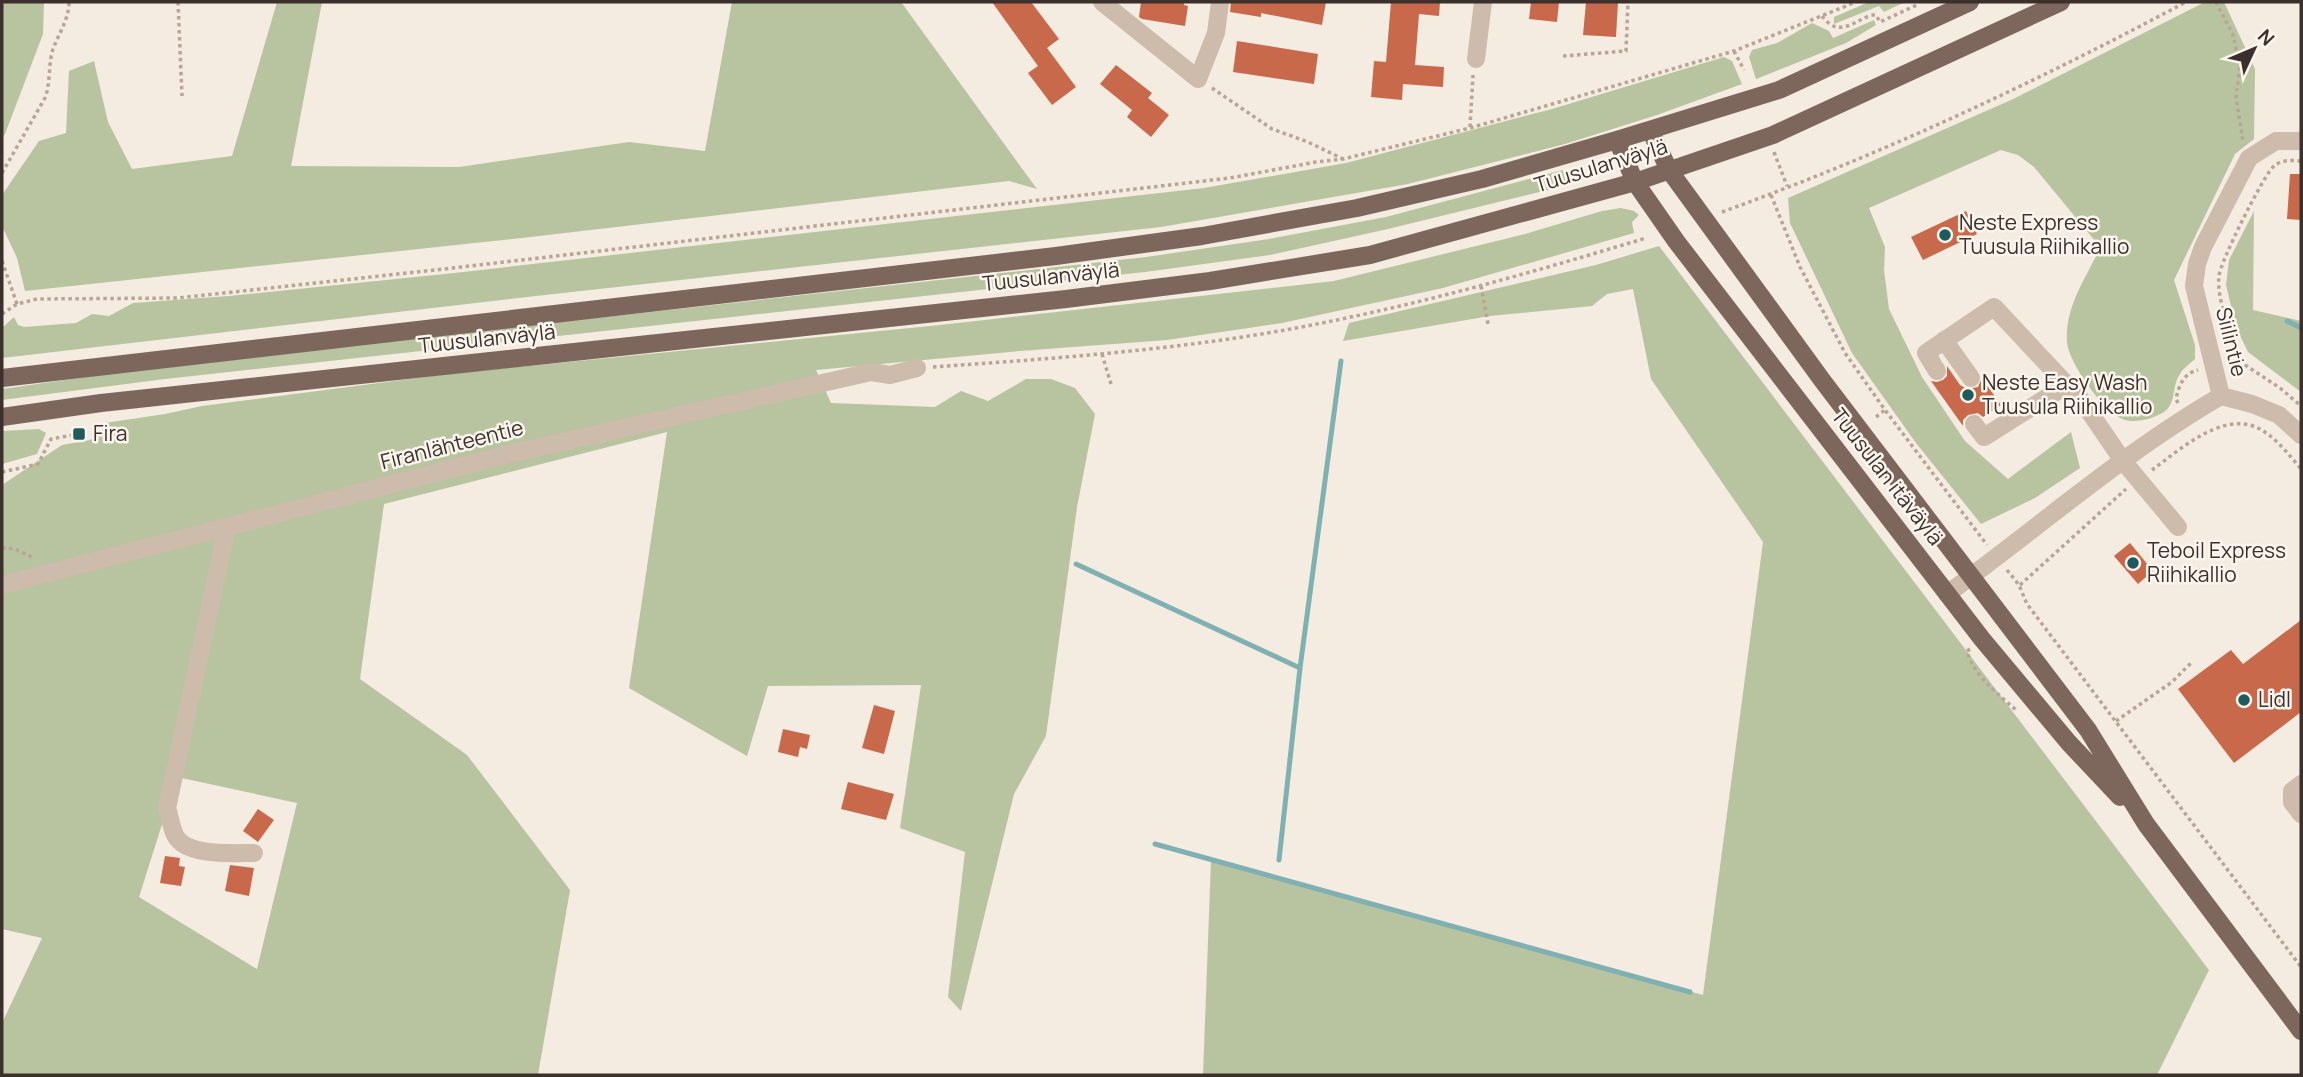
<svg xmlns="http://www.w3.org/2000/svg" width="2303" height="1077" viewBox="0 0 2303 1077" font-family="Manrope,sans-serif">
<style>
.green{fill:#b8c4a0;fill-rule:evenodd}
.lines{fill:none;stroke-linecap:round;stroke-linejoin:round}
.stream{stroke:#7fb0b2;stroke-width:5}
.building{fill:#c8694b}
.path{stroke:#b9a596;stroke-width:3.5;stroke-dasharray:3.5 3.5;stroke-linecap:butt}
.minor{stroke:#cdbbac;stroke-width:18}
.major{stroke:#7d675c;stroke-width:18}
.poi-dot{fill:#1f5a5e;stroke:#fbf5ee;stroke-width:2.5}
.labels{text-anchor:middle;stroke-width:5;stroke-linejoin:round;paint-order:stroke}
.street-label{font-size:21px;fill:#3b302b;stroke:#fbf5ee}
.poi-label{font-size:21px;fill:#3b302b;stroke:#fbf5ee;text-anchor:start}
</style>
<rect width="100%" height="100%" fill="#f4ebe1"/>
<!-- green -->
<path class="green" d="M2,2H44L43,34L5,134L2,138Z
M277,2H322L291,166L459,167L629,142L705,151L732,2H901L1037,189L1009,181L522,238L25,291L17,258L2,226V195L39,141L66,133L69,71L94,61L108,122L132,169L232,156Z
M1869,2H1905L1884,12L1879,6L1834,24V17Z
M2205,2H2224L2255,69L2254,139L2235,154L2174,280L2195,345V359C2190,364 2183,368 2180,374C2171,387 2177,403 2164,412C2153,419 2134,424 2122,419C2103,411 2068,362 2067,342C2065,308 2084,281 2098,252L2096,242L2034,167L2018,155L2001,150L1869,208L1885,247L1884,270L1889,309L1922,377L1965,441L2008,479L2071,432L2080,468L2035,498L1981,524L1916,443L1852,353L1790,223L1788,198L2011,100Z
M1874,20L1876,25L1846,43L1756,79L1749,57L1752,50L1777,43L1812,23L1829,31L1833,38Z
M1724,57L1732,61L1742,84L1657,115L1565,144L1408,184L1161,227L536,296L2,358V328L14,317L18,325L24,327L76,323L92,314L109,316L133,303L229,296L445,274L1204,188L1346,163L1552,109Z
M1563,170L1568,185L1388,229L1270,255L1145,272L165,379L2,400V389L164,366L1146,257L1269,239L1386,217Z
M1621,208L1634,211L1639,215L1632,222L1634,233L1443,288L1282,323L1167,340L1020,351L816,370L831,403L935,407L961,391L988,401L1026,379H1051L1075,388L1095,414L1077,507L1046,736L1014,794L961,1011L948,997L965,852L900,828L921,685L768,686L747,756L629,688L667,432L384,504L360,679L467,755L570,890L538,1075H2V1023L42,938L2,929V485L62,445L90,440L104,432L98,424L165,414L202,406L448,374L940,325L1334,281L1525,234L1602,211ZM177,777L297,803L257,969L139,897Z
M2254,211L2253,310L2301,321V392L2248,352L2236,327L2226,285L2229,260Z
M1659,246L2209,970L2157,1075H1203L1211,860L1703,995L1763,542L1651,379L1633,289L1607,294L1592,306L1490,316L1343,341L1349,323L1596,265Z
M39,429L46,433L37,454L2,464V431Z"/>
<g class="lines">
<!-- stream -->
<path class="stream" d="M2287,321L2301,328
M1076,564L1300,668
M1155,844L1690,992
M1279,860L1300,668L1341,361"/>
</g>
<!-- building -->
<path class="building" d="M992,2H1031L1059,39L1047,48L1076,87L1052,105L1028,73L1038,66Z
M1141,2H1184V5L1188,6L1185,26L1142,19L1139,17Z
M1231,2H1326L1322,25L1261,13V17L1230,12Z
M1391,2H1440L1439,16L1419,14L1415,65L1444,67L1443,87L1403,84L1402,100L1371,97L1374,61L1386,62Z
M1531,2H1559L1557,22L1529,19Z
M1586,2H1618L1616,37L1583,35Z
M1237,41L1318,54L1314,84L1233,72Z
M1116,65L1152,93L1148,98L1169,115L1151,137L1127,117L1132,110L1100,84Z
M2290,174H2301V220L2287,219Z
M1966,211L1977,234L1923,260L1911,237Z
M1947,366L1960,385L1967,389L1978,387L1982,378L2001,405L1983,417L1978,413L1968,415L1963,420V426L1931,381L1937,382L1943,380L1947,376Z
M2130,543L2153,571L2138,584L2114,556Z
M2301,620V712L2234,763L2178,689L2231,650L2243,664Z
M874,705L895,711L884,754L862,748Z
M783,729L810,735L807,749L800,747L798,757L778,752Z
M848,782L894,794L886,820L841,809Z
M258,809L274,820L258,842L243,831Z
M165,856L180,858L179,866L185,867L181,886L160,883Z
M230,865L254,868L249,896L225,891Z"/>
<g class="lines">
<!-- path -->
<path class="path" d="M178,2L182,96
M2216,2L2233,35L2240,66L2236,97L2243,141
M1822,16C1838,37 1850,24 1871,15H1876L1880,22L1919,4
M1734,51L1744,70
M1563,56L1626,51L1628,2
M1212,88L1272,129L1308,142L1343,159
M1470,127L1473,75
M1774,152L1787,186
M2,173L45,98C51,82 48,64 53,49C59,33 69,19 69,2
M1771,195L1800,267L1845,353L1885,410L1987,545
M1722,212C1883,154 2036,82 2186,2
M2,261L17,304
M1481,286L1488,324
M2,314L17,304L37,299L178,298L444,269L1230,178L1316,162L1343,159L1470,128L1734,51L1856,2
M1102,354L1111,384
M2239,361L2280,388L2301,406
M2230,362L2239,361C2233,338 2216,300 2219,276C2220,262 2265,172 2275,165C2282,160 2293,160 2301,161
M933,367C1061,358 1191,349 1317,324C1429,302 1537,271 1646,238
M2178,403L2176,399C2179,385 2184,373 2198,370
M1876,417L1885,410
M2152,470C2178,451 2219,414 2253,426C2273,433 2288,454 2301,469
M2,472L38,464L51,439L79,434
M2,548L15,549L34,558
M2007,570L2019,585L2027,604L2301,967
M2020,585L2126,489
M1970,649L1967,651C1974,676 1997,693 2016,710
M2116,721L2172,682L2192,662"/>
<!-- minor -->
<path class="minor" d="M1102,2L1198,79L1216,33L1220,2
M1476,59L1483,2
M1944,340L1971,378
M1937,371L1926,353L1994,307L2082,401L2123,461L2178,527
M2221,396L2194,286L2197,264L2203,247L2249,158L2276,141H2301
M2221,396L2252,404L2279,415L2301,435
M1974,424L1984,437L2067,385
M227,527L167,808C170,816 171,827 175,835C186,857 233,853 254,853
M2,585L505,455L871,372L890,375L917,368
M1947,594C2038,528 2124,452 2221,396
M2301,784L2292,791V802L2301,814"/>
<!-- major -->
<path class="major" d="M1650,130L1669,170L1822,380L2088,730L2146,824L2301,1031
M1617,140L1635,182L1676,241L1982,639L2069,743L2120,797
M2,378L1056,256L1202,236L1357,208L1482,179L1617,140L1779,90L1970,2
M2,417L101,403L1066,299L1210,281L1370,255L1635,182L1773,135L2061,2"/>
</g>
<!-- markers -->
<g class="poi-dot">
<circle cx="1945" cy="235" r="7"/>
<circle cx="1968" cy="395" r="7"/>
<rect x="72" y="427" width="14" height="14" rx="3.5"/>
<circle cx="2133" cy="563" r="7"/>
<circle cx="2244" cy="700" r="7"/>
</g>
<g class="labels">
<!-- street labels -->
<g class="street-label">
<text transform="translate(1601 166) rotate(-17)" y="7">Tuusulanväylä</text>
<text transform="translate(1051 277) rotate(-6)" y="7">Tuusulanväylä</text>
<text transform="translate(487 339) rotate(-6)" y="7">Tuusulanväylä</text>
<text transform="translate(2231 342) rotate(76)" y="7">Siilintie</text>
<text transform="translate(452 445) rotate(-14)" y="7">Firanlähteentie</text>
<text transform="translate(1887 477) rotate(52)" y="7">Tuusulan itäväylä</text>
</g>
<!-- poi labels -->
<g class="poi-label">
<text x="1959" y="230">Neste Express<tspan x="1959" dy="24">Tuusula Riihikallio</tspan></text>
<text x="1982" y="390">Neste Easy Wash<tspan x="1982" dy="24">Tuusula Riihikallio</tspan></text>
<text x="93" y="441">Fira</text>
<text x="2147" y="558">Teboil Express<tspan x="2147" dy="24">Riihikallio</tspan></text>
<text x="2258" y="707">Lidl</text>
</g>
</g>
<!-- border -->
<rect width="2303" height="1077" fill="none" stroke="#3b302b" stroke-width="7"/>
<!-- north arrow -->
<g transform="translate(2254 49) rotate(46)" stroke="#fbf5ee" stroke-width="5" paint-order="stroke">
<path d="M0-5L12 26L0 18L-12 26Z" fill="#3b302b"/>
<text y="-10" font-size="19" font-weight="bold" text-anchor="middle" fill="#3b302b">N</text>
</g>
</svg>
